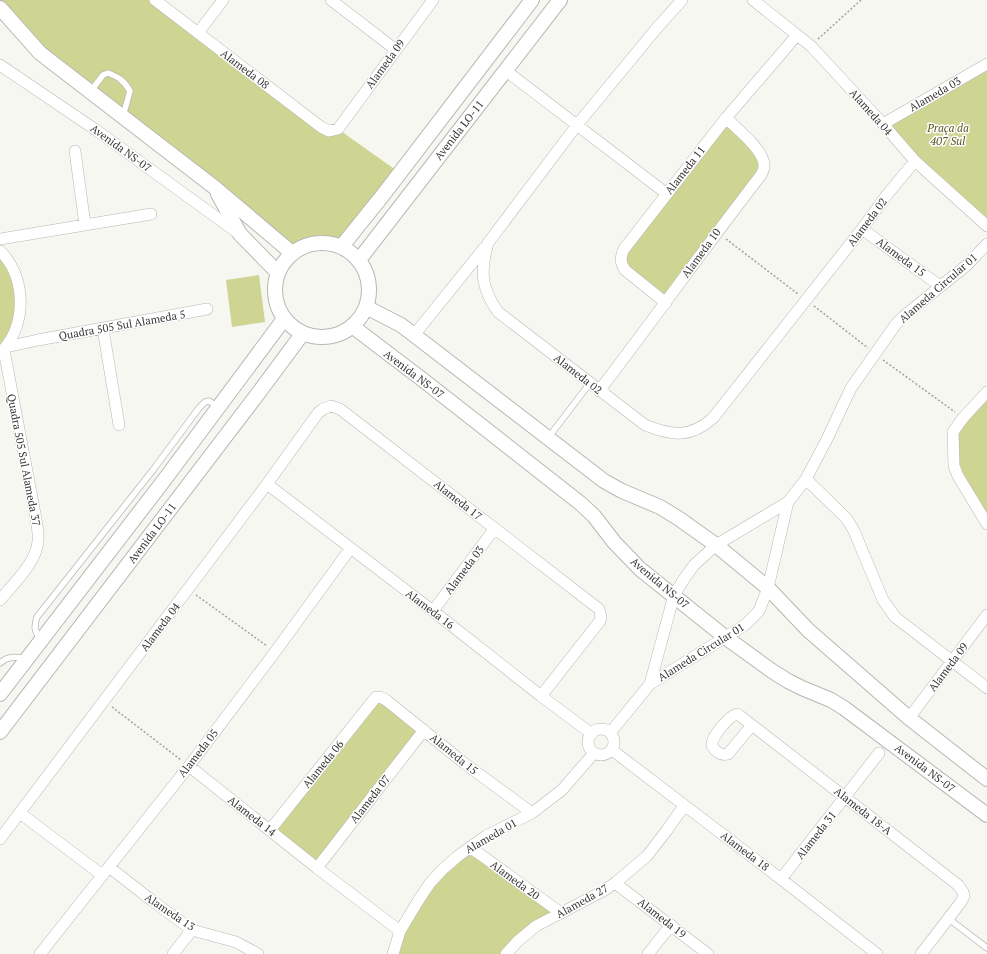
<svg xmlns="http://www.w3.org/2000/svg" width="987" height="954" viewBox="0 0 987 954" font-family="'PT Serif',serif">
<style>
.green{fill:#ced593}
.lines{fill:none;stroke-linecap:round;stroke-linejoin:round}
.service-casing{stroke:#b7b8b3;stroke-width:7}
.minor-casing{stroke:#b7b8b3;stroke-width:12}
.tertiary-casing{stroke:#b7b8b3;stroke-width:16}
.path{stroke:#a1a29e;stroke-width:1.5;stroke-dasharray:2 2;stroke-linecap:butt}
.service{stroke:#fff;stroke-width:5.5}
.minor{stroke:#fff;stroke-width:11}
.tertiary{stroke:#fff;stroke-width:14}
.labels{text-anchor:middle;stroke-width:3;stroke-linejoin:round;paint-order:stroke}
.street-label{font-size:11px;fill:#373835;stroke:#fff}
.park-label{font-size:11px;font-style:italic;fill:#52561a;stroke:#fff}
</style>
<rect width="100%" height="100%" fill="#f6f7f1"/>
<!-- green -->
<path class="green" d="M0,0H156L329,131L338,129L400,173L342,246L307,245L292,253L123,116L0,9Z
M987,67V226L883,124Z
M726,118L762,157L761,175L666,303L625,270L621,254Z
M0,251L20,298L15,329L0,353Z
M259,275L265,322L232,327L226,280Z
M987,398V519L954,466L953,432Z
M376,697L424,730L317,868L270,830Z
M469,854L561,913L506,954H393L400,931L443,869Z"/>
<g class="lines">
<defs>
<path id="service" d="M91,91L103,75L108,73C119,77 124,81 130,91L123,116
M548,438L590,383
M41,639C34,632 34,626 37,617L153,470L199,408L205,402L209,401L218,407
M0,663C8,656 15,657 25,658
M949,919L987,948"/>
<path id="minor" d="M155,0L321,127L329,131L338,129L433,0
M331,0L396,50
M682,0L656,29L577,125L488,243C480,271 481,288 498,312L645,425C672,436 691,438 713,418L862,229L886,196L915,161
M753,0L811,46L883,124L915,161L987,226
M198,33L223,0
M0,65L96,130L238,233
M505,70L667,194
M883,124L987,64
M75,151L85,225
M862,229L940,286
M0,239L151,214
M0,251C26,276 27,323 3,350
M666,303L625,270C620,263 620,257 624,249L726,118L797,35
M103,329L119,425
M414,335L485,247
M6,347L38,340L207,309
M599,391C654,319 706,246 761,175C763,171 765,168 764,164C762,148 737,129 726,118
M987,392L963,418L953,432L954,466L958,476L987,524
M806,479L847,519L854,531L883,600L895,617L987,688
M267,484L433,611L541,696L592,734
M0,600C13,584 37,562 38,541C39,534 37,526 36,519L4,350
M433,611L495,528
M650,684L674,595L684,579L694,565L716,545L788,502L806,479L827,439L851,388L896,324L904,316L967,265L987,244
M909,718L987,615
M752,725L728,754C721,756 716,752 712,746C710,738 729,716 737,714L739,715L958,885L963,892L964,896L961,902L921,954
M588 742a13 13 0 1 1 26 0a13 13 0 1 1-26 0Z
M610,733L650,684L745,625L759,611L768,588L788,502
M612,750L781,879L877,954
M189,766L317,868L400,931
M20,813L102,875
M270,830L376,697H380L386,700L464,763L532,813
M0,839L267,484L318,413L323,409L331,406L340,409L599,609L601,617L600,621L541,696
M470,847L561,913
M109,867L150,899L192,930L236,942L258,954
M317,868L424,730
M781,879L879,753
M615,883L708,954
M40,954L189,766L275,652L350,549
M173,954L192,930
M393,954L400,931L418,901L430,883L443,869L458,856L486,836L532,813L562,790L594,753
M506,954L518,941L536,926L603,891L615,883L647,856L667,830L684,806
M648,954L671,925"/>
<path id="tertiary" d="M0,8L40,53L214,187L292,253
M218,194L240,234L278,273
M275 290a47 47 0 1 1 94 0a47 47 0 1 1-94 0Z
M342,246L383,195L532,0
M359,260L560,0
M366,307L401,325L604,481L622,491L660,507L678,518L716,545L768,588L808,630L909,718L987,779
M352,326L423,380L580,503L594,516L614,542L640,569L725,637L772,671L788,681L802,688L831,700L844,708L987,815
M0,694L165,479L284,319
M0,732L257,395L303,333"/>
</defs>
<!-- service casing -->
<use href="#service" class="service-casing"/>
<!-- minor casing -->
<use href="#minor" class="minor-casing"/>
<!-- tertiary casing -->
<use href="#tertiary" class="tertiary-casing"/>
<!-- path -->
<path class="path" d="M818,39L861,0
M726,239L798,294
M814,306L868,348
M883,360L955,412
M196,595L267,646
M112,707L181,760"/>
<!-- service -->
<use href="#service" class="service"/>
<!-- minor -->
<use href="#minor" class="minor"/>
<!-- tertiary -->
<use href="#tertiary" class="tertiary"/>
</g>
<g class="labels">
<!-- street labels -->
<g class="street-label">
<text transform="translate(385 64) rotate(-54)" y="4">Alameda 09</text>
<text transform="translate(245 69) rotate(37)" y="4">Alameda 08</text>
<text transform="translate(935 94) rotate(-30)" y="4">Alameda 03</text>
<text transform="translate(871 112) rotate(48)" y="4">Alameda 04</text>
<text transform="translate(459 130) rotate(-52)" y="4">Avenida LO-11</text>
<text transform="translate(121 148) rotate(36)" y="4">Avenida NS-07</text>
<text transform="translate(685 170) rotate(-52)" y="4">Alameda 11</text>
<text transform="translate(867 222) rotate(-53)" y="4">Alameda 02</text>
<text transform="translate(701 253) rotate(-54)" y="4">Alameda 10</text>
<text transform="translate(901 257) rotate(36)" y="4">Alameda 15</text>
<text transform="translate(938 288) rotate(-41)" y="4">Alameda Circular 01</text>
<text transform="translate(122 325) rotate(-10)" y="4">Quadra 505 Sul Alameda 5</text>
<text transform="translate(414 374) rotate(37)" y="4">Avenida NS-07</text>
<text transform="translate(578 374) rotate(38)" y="4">Alameda 02</text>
<text transform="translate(24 460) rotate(79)" y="4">Quadra 505 Sul Alameda 37</text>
<text transform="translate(458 500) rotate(38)" y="4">Alameda 17</text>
<text transform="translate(152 533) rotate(-53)" y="4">Avenida LO-11</text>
<text transform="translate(464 570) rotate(-53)" y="4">Alameda 03</text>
<text transform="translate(660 583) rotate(40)" y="4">Avenida NS-07</text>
<text transform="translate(430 609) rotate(37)" y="4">Alameda 16</text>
<text transform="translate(160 627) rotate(-53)" y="4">Alameda 04</text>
<text transform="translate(701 652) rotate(-32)" y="4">Alameda Circular 01</text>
<text transform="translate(948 667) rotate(-53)" y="4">Alameda 09</text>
<text transform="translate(198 753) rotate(-52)" y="4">Alameda 05</text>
<text transform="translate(454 754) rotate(39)" y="4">Alameda 15</text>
<text transform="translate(323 764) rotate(-51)" y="4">Alameda 06</text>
<text transform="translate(925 768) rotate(37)" y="4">Avenida NS-07</text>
<text transform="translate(370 799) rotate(-52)" y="4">Alameda 07</text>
<text transform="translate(863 811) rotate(38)" y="4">Alameda 18-A</text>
<text transform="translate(252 816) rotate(38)" y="4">Alameda 14</text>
<text transform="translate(816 835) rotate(-52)" y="4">Alameda 31</text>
<text transform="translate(491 836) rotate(-30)" y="4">Alameda 01</text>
<text transform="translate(745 851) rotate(37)" y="4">Alameda 18</text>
<text transform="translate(515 880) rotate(36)" y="4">Alameda 20</text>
<text transform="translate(582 901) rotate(-29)" y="4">Alameda 27</text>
<text transform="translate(170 912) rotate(34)" y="4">Alameda 13</text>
<text transform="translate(662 918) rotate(38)" y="4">Alameda 19</text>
</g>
<!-- park labels -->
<g class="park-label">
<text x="948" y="132">Praça da<tspan x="948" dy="13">407 Sul</tspan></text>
</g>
</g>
</svg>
